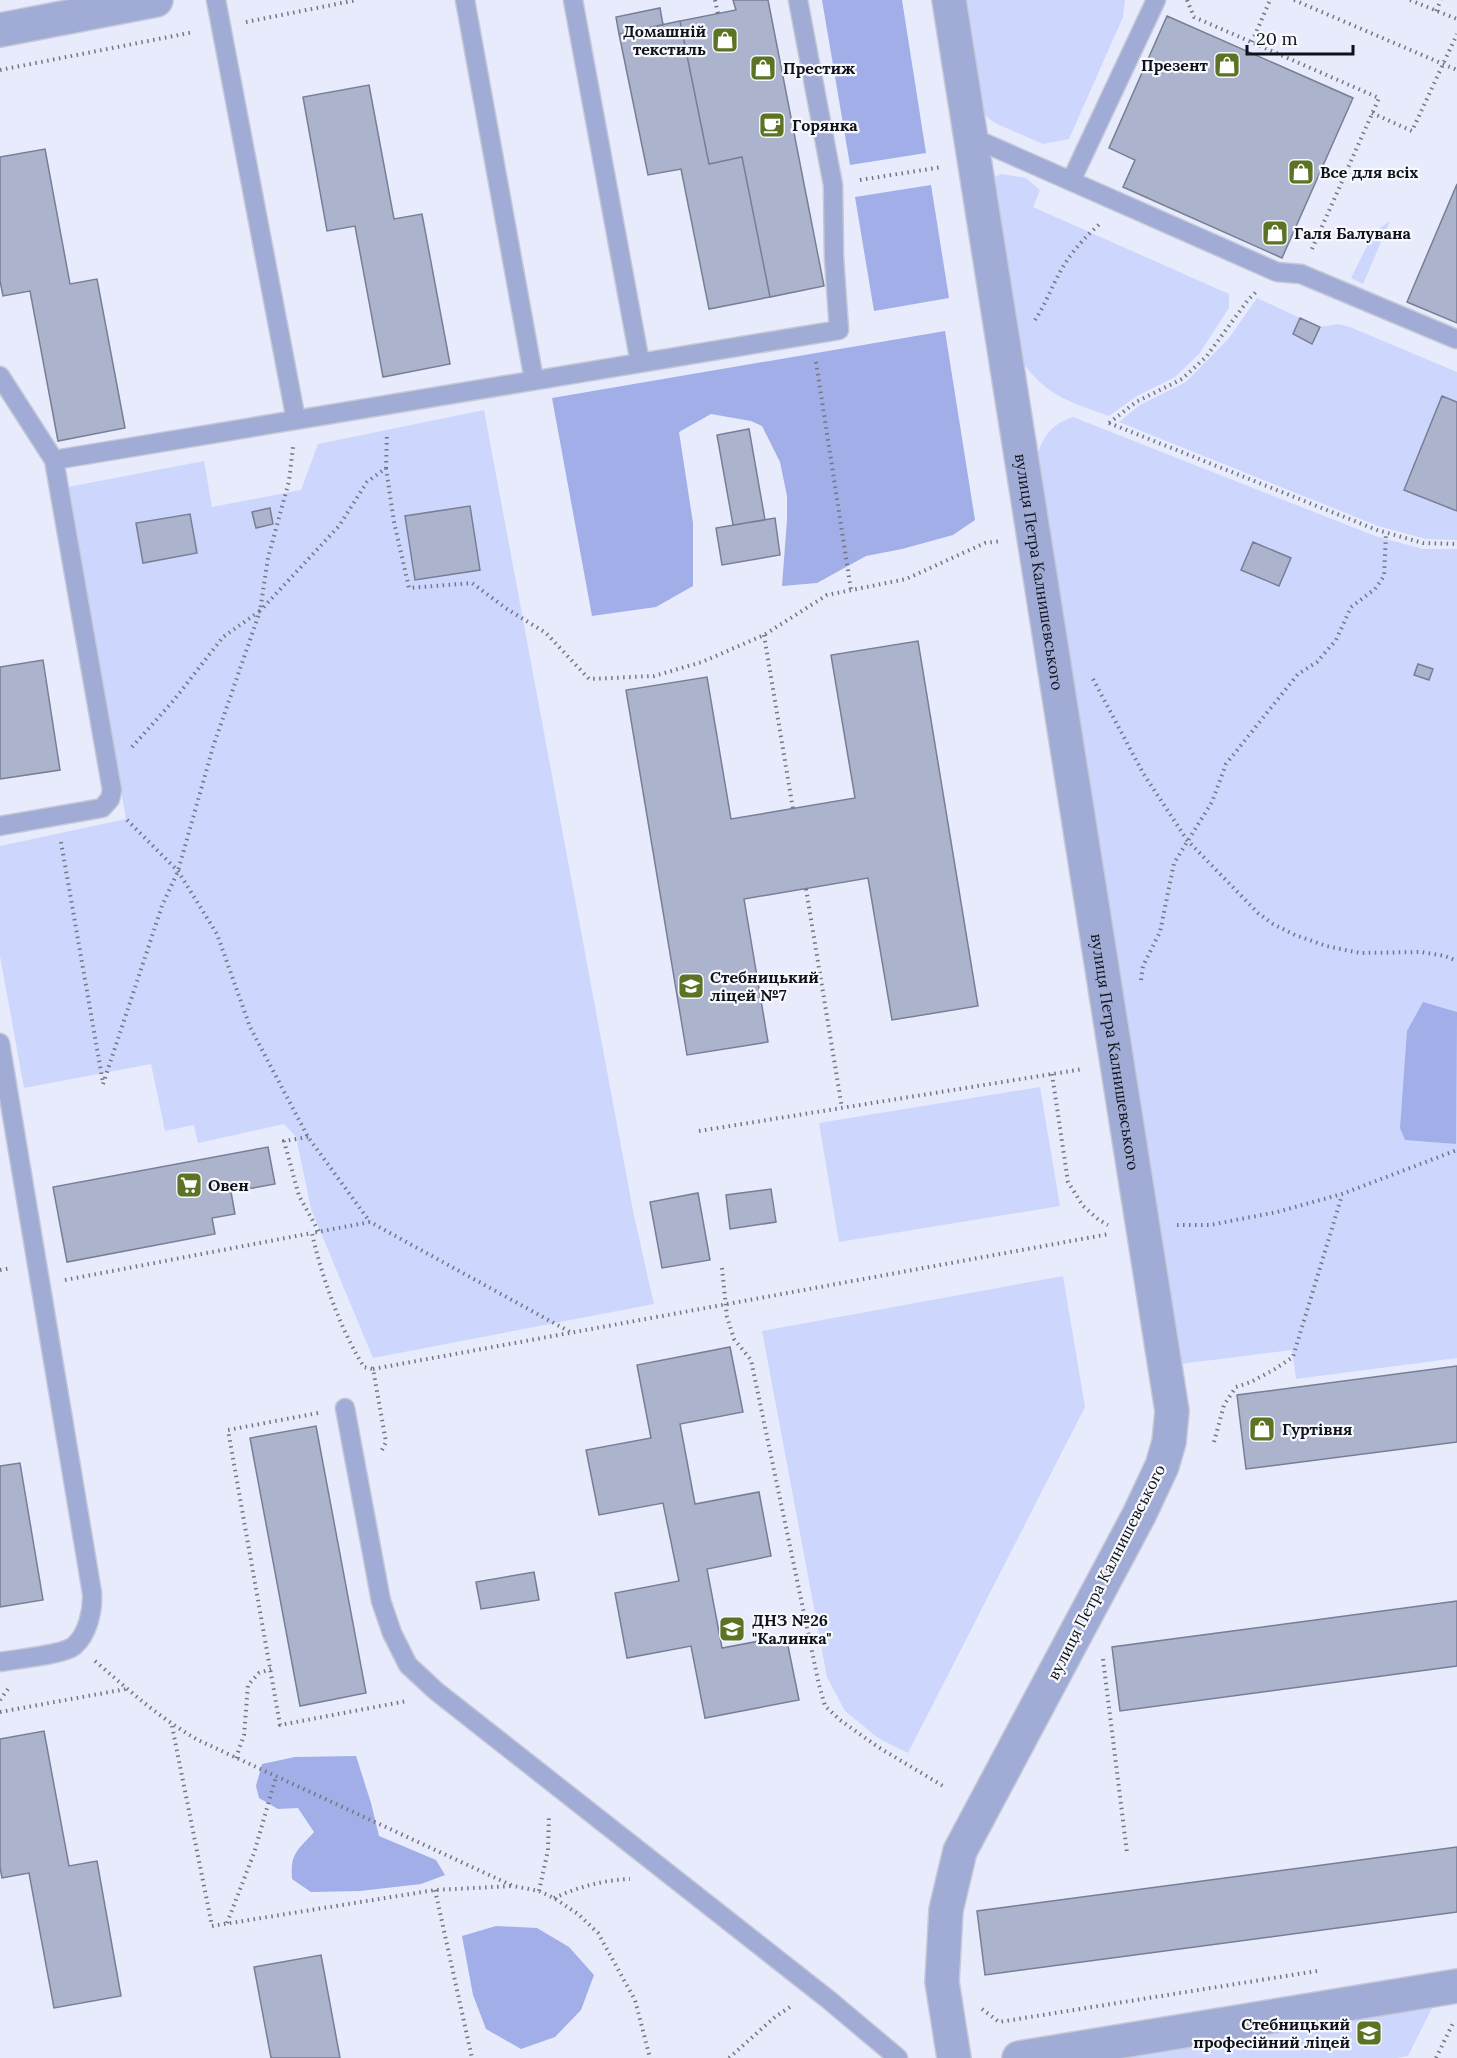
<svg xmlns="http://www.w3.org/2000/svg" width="1457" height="2058" viewBox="0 0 1457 2058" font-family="Lora,serif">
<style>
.green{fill:#cdd7fd}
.forest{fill:#a1aee7}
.building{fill:#acb3cc;stroke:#787e96;stroke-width:1.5}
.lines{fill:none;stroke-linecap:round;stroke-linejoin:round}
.service-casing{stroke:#c5c8d7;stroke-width:21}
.minor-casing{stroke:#c5c8d7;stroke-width:36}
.tertiary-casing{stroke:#c5c8d7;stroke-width:36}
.path{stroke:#747783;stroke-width:4;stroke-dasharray:1.5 4.5;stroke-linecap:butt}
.service{stroke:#a0abd6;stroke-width:18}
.minor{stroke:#a0abd6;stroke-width:33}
.tertiary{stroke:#a0abd6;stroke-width:33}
.labels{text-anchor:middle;stroke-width:4.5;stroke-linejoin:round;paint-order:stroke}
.poi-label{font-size:16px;font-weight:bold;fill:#10121a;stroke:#f7f9fe;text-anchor:start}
.street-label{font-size:16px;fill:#10121a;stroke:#f7f9fe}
</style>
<rect width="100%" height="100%" fill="#e7ebfb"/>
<!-- green -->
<path class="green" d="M955,0H1125L1123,17L1069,139L1043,144L997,124L989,119L981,110Z
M1002,174L1026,178L1040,190L1033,207L1229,294V308L1199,354L1175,377L1137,396L1109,416C1064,400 1044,395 1016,353L992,178Z
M1390,221L1363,284L1351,278L1374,232Z
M1257,298L1300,318L1293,334L1312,343L1320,327L1338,324L1350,327L1457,372V402L1442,396L1404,490L1457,511V540L1426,539L1378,526L1119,422L1140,405L1186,382L1229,338Z
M484,410L634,1216L654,1304L373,1358L311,1209L296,1137L284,1124L198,1143L194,1125L165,1131L151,1064L24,1088L0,956V846L126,819L68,487L204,461L212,507L301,490L318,444Z
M1073,417L1375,536L1423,549H1457V1358L1296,1379L1292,1350L1180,1364L1035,462C1043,437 1048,426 1073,417Z
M1040,1087L1060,1206L839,1242L819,1123Z
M1063,1276L1085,1407L908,1753L878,1738L845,1711L827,1677L762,1331Z
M1432,2008L1408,2056L1396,2058H1130Z"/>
<!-- forest -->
<path class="forest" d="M822,0H902L926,153L850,165Z
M931,185L949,298L874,311L855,197Z
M945,331L975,520L953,535L902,549L866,556L817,583L782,586L787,520V496L780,462L762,426L751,421L711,414L679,432L693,523V586L656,607L592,616L552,398Z
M1423,1002L1457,1012L1456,1144L1405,1140L1400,1128L1407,1031Z
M356,1756L371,1803L379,1836L436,1860L445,1875L421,1884L360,1891L311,1892L292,1879C290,1853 298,1850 314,1832L298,1808L278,1809L259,1798L256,1786L262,1764L295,1757Z
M496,1926L537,1928L569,1947L594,1975L581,2010L555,2037L521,2049L486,2029L473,1995L462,1936Z"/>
<!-- building -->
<path class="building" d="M733,0H768L824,286L770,297L742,157L709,164L680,21L736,10Z
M660,8L663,25L619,34L616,17Z
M1167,16L1353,98L1282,258L1123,187L1135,160L1109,148Z
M680,21L709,164L742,157L770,297L709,309L681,169L648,175L619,34Z
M369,85L394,219L422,214L450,364L383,377L355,226L327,231L303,97Z
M45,149L70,284L97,279L125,428L58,441L30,291L3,296L0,281V157Z
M1457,184V323L1407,302Z
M1300,318L1320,327L1312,344L1293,334Z
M1442,396L1457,402V511L1404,490Z
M749,429L765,520L733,525L717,435Z
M470,506L480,570L415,580L405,516Z
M270,508L273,524L256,528L252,512Z
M190,514L197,553L143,563L136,523Z
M775,518L780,555L722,565L716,528Z
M1253,542L1291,558L1279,586L1241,570Z
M918,641L978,1006L892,1020L868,878L744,899L768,1042L687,1055L626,690L707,677L731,819L855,798L831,655Z
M43,660L60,770L0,779V667Z
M1418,664L1433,669L1429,680L1414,675Z
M268,1147L275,1184L231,1192L235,1214L212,1218L215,1234L67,1262L53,1187Z
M771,1189L776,1222L730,1229L726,1195Z
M698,1193L710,1260L662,1268L650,1202Z
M730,1347L743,1412L680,1424L695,1504L759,1492L771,1556L707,1569L722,1648L786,1636L799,1700L705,1718L691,1646L627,1658L615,1593L679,1581L663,1503L599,1515L586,1450L651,1438L637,1365Z
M1457,1366V1442L1246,1469L1237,1395Z
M316,1426L366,1693L300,1706L250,1438Z
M20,1463L43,1600L0,1607V1466Z
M534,1572L539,1600L481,1609L476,1582Z
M1457,1601V1666L1120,1711L1112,1647Z
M44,1731L69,1866L97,1861L121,1996L54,2008L29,1873L2,1878L0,1867V1739Z
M1457,1847V1912L985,1975L977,1911Z
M321,1955L340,2058H271L254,1967Z"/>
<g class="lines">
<defs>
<path id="service" d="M216,0L296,420
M465,0L534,380
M573,0L640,363
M971,137L1277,272L1301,274L1456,339
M1071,181L1156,0
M0,376L54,460L112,790L110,799L102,808L0,826
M54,460L839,330L834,257L833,185L798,0
M0,1043L92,1593C93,1610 88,1634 74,1646C63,1655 16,1659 0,1662
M345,1408L381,1601L392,1633L408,1665L436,1691L829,2000L898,2058"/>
<g id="minor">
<path id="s1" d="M949,0L1172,1411L1169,1442L1162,1466L1139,1515L960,1851L946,1910L942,1982L954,2058"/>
<path d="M1019,2058L1457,1986"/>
</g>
<path id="tertiary" d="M0,30L156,0"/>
</defs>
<!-- service casing -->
<use href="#service" class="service-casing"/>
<!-- minor casing -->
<use href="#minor" class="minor-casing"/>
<!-- tertiary casing -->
<use href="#tertiary" class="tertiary-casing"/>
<!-- path -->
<path class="path" d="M715,0L718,14
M1187,0L1194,17L1379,98L1312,249
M1294,0L1457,70
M1410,0L1457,19
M1436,11L1441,0
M246,22L357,0
M1252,42L1270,0
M0,70L194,32
M1372,113L1412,131L1457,34
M860,180L942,167
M1035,320C1047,302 1054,280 1066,262C1075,248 1088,234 1101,223
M816,362L851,590
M1109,423L1377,530L1423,543L1457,544
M1109,423L1136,402L1182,379L1206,357L1248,300L1257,291
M386,468L394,522L409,588L472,583L507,609L546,633L589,679L654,676L702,662L764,635L827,595L906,579L985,543L1001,541
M764,635L793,809
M1093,679L1143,773L1187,840L1258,913L1273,924L1295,935L1326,946L1360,953L1421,952L1445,956L1457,961
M132,747L174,700L223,637L260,611L268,558L289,481L293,447
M127,820L178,871L217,934L250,1027L308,1137L370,1222
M61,842L103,1083
M806,889L842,1108
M1141,980L1143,966L1160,932L1174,863L1212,802L1226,764L1298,674L1317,662L1336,640L1351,607L1375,589L1384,576L1386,533
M1052,1074L1068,1182L1083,1206L1099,1220L1108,1225
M103,1084L162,906L178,871L213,747L260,611L339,526L367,482L386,468L387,433
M699,1131L1083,1069
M308,1137L284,1141L299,1196L319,1232
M1177,1225H1210L1277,1212L1342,1194L1457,1150
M722,1268L727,1317L734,1339L751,1360L819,1685L825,1706L840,1720L878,1747L943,1786
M0,1270L11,1268
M65,1280L312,1233
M373,1369L1109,1234
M318,1413L228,1430L280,1725L407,1701
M1214,1442L1224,1405L1236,1387L1251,1382L1275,1369L1293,1357L1342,1195
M382,1450L386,1442L373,1369L364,1367C341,1331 321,1275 312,1233L370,1222L572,1333
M1103,1659L1127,1853
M95,1661C130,1691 158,1717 198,1740L513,1886L539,1891L554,1898L578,1914L598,1933L635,2000L650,2058
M0,1700L8,1689
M0,1712L126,1689
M172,1726L212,1926L435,1890L512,1886
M236,1758L244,1735L248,1685L259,1673L271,1669
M435,1890L472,2058
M539,1891L548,1850L549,1815
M554,1898C578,1887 603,1880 630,1879
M227,1923L254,1853L276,1777
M982,2009L999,2022L1317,1971
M729,2058L775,2017L793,2005
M1436,2058L1454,2021"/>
<!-- service -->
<use href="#service" class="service"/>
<!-- minor -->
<use href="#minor" class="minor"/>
<!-- tertiary -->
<use href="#tertiary" class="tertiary"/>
</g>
<!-- icons -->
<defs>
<symbol id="shop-square" viewBox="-11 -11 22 22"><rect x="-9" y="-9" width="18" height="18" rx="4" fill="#5c7324" stroke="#f7f9fe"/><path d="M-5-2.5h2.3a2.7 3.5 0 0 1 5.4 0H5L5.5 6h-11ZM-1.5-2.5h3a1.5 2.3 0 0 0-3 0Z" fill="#fff"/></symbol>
<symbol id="cafe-square" viewBox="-11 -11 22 22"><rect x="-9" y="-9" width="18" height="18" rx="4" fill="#5c7324" stroke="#f7f9fe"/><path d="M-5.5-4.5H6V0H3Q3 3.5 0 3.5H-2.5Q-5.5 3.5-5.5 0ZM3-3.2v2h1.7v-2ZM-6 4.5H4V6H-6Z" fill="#fff"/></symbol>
<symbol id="school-square" viewBox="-11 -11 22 22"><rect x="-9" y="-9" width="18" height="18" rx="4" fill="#5c7324" stroke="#f7f9fe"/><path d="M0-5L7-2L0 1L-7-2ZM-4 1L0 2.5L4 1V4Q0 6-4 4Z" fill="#fff"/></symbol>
<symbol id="supermarket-square" viewBox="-11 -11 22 22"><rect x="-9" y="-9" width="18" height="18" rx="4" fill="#5c7324" stroke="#f7f9fe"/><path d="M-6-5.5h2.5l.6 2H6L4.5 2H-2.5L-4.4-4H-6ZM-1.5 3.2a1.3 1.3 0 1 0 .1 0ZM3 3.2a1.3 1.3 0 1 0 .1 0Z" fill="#fff"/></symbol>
<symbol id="university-square" viewBox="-11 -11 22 22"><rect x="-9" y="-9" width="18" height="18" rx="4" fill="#5c7324" stroke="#f7f9fe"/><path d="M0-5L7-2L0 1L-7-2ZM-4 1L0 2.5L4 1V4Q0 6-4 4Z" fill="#fff"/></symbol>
</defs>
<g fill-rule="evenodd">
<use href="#shop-square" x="710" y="25" width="30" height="30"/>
<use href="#shop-square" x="1212" y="50" width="30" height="30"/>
<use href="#shop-square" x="748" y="53" width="30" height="30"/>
<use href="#cafe-square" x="757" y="110" width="30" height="30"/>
<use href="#shop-square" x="1286" y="157" width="30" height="30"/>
<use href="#shop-square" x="1260" y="218" width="30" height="30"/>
<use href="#school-square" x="676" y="971" width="30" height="30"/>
<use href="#supermarket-square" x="174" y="1170" width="30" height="30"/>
<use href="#shop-square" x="1247" y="1414" width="30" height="30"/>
<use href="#school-square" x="717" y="1614" width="30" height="30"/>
<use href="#university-square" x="1354" y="2018" width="30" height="30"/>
</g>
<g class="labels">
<!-- poi labels -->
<g class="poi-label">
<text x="706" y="37" text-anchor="end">Домашній<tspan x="706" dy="18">текстиль</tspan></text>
<text x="1208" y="71" text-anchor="end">Презент</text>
<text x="783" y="74">Престиж</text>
<text x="792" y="131">Горянка</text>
<text x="1320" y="178">Все для всіх</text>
<text x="1294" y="239">Галя Балувана</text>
<text x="710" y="983">Стебницький<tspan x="710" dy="18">ліцей №7</tspan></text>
<text x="208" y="1191">Овен</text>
<text x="1282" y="1435">Гуртівня</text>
<text x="752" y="1626">ДНЗ №26<tspan x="752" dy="18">"Калинка"</tspan></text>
<text x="1350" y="2030" text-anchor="end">Стебницький<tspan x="1350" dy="18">професійний ліцей</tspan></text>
</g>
<!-- street labels -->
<g class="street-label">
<text dy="6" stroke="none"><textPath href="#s1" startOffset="579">вулиця Петра Калнишевського</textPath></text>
<text dy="6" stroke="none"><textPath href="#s1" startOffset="1065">вулиця Петра Калнишевського</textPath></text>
<text transform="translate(1106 1572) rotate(-63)" y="6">вулиця Петра Калнишевського</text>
</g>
</g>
<!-- scale -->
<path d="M1247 45v9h106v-9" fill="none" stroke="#10121a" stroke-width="3"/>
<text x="1256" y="45" font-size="18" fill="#10121a" stroke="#f7f9fe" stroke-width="4.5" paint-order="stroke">20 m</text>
</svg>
